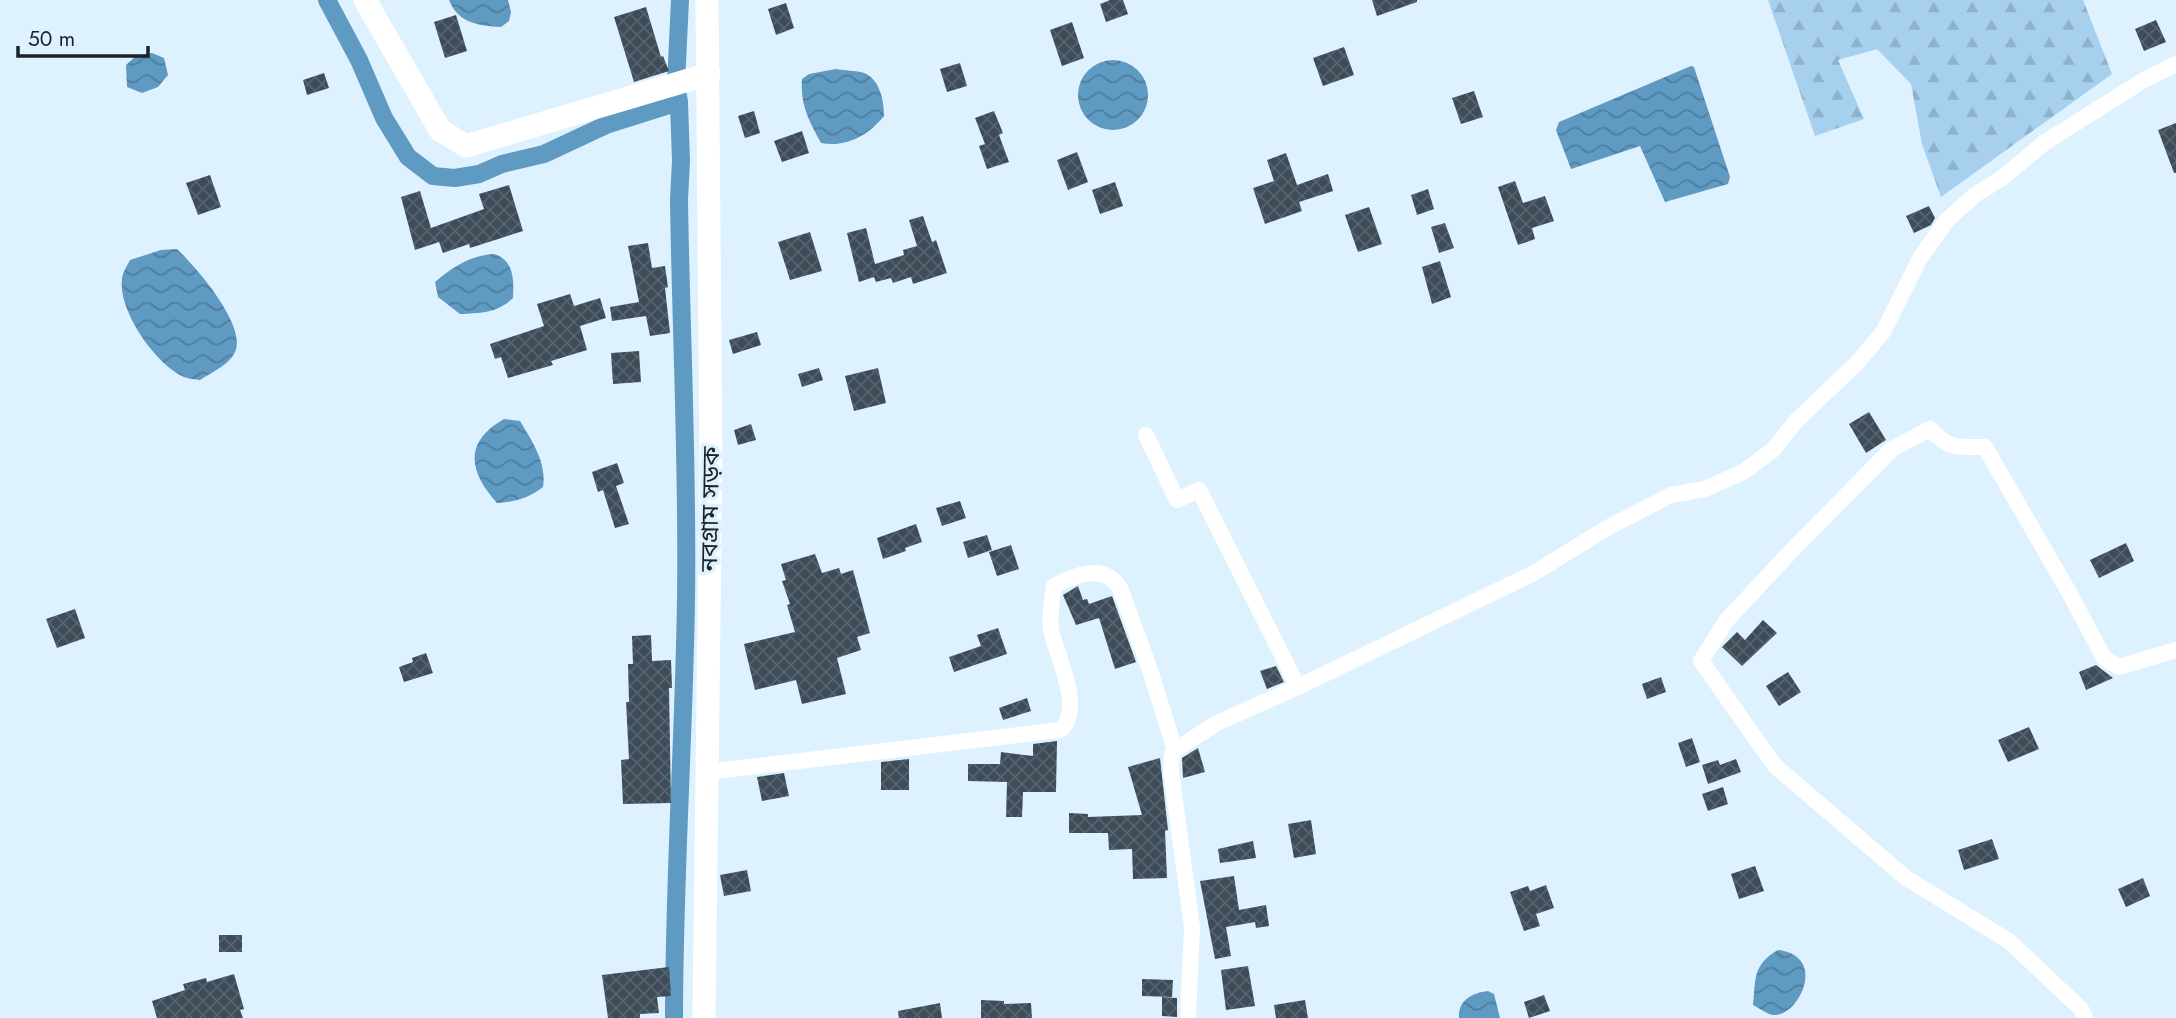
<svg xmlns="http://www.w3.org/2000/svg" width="2176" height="1018" viewBox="0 0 2176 1018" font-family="Jost,'Noto Sans Bengali',sans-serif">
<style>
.forest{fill:url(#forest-firs)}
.water{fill:url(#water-waves)}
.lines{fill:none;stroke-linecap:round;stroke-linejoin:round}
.canal{stroke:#5f9ac2;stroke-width:18}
.building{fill:url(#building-cross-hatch)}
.street{stroke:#fff;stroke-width:16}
.secondary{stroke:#fff;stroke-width:23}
.labels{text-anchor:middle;stroke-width:7;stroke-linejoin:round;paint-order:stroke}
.street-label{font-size:24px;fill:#1c2227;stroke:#def1ff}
</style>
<defs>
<pattern id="forest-firs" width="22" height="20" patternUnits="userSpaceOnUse" patternTransform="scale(1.75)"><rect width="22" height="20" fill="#a6d0ee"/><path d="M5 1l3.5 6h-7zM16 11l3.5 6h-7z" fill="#8eb2cc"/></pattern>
<pattern id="water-waves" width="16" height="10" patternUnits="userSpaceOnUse" patternTransform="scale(1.75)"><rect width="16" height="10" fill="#5f9ac2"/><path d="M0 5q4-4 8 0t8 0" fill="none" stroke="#4e7d9e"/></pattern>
<pattern id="building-cross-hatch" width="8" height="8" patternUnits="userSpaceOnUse" patternTransform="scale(1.75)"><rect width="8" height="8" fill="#3d4c58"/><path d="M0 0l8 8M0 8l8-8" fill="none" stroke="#56636c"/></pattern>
</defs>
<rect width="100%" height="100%" fill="#def1ff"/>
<!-- forest -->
<path class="forest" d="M1768,0H2083L2112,74L1941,197L1922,144L1911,84L1877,49L1838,60L1864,119L1815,136Z"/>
<!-- water -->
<path class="water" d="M449,0H508L511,12L509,21L501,27C479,26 458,23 449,0Z
M152,53L164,58L168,75L158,87L142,93L127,87L126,65L136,56Z
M1078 95a35 35 0 1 1 70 0a35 35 0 1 1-70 0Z
M1691,66L1694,67L1730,177L1728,184L1665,202L1640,146L1571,169L1556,130L1559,122Z
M836,69C844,71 856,70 864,73C880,79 884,101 884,116C869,135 846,148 821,143C809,121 800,105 802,79L809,74Z
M177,249C195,266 250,328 234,354C228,365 211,373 200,380C195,379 189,379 184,377C156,365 118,311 122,280C122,273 127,266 130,260L161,250Z
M494,254C514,260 514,280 513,298C497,313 481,313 460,314L438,297L435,282C453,267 471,255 494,254Z
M504,419L520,421C532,441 547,463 543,487C529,498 515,502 497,503C468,471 464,442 504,419Z
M1778,950C1829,956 1798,1018 1773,1015C1767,1014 1759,1008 1753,1005C1756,979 1752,965 1778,950Z
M1488,991L1494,994L1500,1018H1459C1458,1000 1472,993 1488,991Z"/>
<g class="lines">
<!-- canal -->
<path class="canal" d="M327,0L359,60L384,118L408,157L433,176L455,178L479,174L502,164L544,154L606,125L679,102
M674,1018C674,878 684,738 686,599C688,466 681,333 679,200L681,161L679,102L676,84L680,0"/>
</g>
<!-- building -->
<path class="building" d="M1110,0H1123L1128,14L1106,22L1100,4Z
M1372,0H1417V2L1377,16Z
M786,3L794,28L776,35L768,9Z
M646,7L661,57L663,56L669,71L634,82L614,17Z
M456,15L467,51L445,58L434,22Z
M2156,20L2166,42L2144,51L2135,29Z
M1072,22L1084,58L1062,66L1050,30Z
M1344,47L1354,75L1323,86L1313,58Z
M960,63L967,86L947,92L940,69Z
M324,73L329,88L307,95L303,80Z
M1474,91L1483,117L1461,124L1452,98Z
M754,111L760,133L745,138L738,116Z
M994,111L1003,133L999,135L1009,162L987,169L979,146L985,144L975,118Z
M2176,123V173H2174L2158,130Z
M802,131L809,153L782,162L774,141Z
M1077,152L1088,182L1068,190L1057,160Z
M1286,153L1297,185L1328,174L1333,191L1299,202L1302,211L1265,224L1253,188L1274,181L1267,160Z
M210,175L221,207L198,215L186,183Z
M1515,181L1523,203L1545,196L1554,221L1532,228L1535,239L1518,245L1498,187Z
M1115,182L1123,206L1100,214L1092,190Z
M509,185L523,231L470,248L469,244L443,253L439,242L415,250L401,197L420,191L431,228L484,209L479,194Z
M1428,189L1434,209L1417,215L1411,195Z
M1929,206L1935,218L1931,225L1914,233L1906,216Z
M1369,207L1382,244L1358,252L1345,215Z
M923,216L932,242L936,240L947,273L913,284L911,277L893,283L891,278L876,282L874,277L859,282L847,233L866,228L875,264L904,255L903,250L917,246L909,220Z
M1445,223L1454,248L1439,253L1431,227Z
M810,232L822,271L790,280L778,242Z
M648,243L652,268L665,266L668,287L665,288L670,333L650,336L646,316L612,321L610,307L639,302L628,246Z
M1440,261L1451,297L1432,304L1422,267Z
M570,294L574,306L600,298L606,318L580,326L587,350L551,361L553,365L508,378L501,357L495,359L490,344L544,326L537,304Z
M757,332L761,345L733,354L729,340Z
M639,351L641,382L613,384L611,353Z
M819,368L823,380L802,387L798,374Z
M878,368L886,403L854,411L845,376Z
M1869,412L1886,440L1866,453L1849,424Z
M751,424L756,440L738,445L734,430Z
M617,463L624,483L616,486L629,524L615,528L603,490L598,492L592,472Z
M960,501L966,518L942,526L936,508Z
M916,524L922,542L905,548L906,551L883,559L877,538Z
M987,535L992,550L968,558L963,542Z
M2126,543L2134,561L2099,578L2090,560Z
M1011,545L1019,569L997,576L989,552Z
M815,554L822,573L839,568L841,574L853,570L870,633L857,637L861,650L837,658L846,694L802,704L796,680L755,690L744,644L795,632L787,605L790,604L782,581L786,580L781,564Z
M1078,586L1083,600L1087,599L1089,604L1112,596L1136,662L1115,669L1099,618L1076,625L1063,595Z
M75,609L85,638L57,648L46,619Z
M1763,620L1777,633L1742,666L1722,647L1737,632L1745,640Z
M998,628L1007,654L954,672L949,657L981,646L977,635Z
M651,635L652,661L671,660L672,688H669L671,803L623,804L621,760L629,759L626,702H629L628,664H633L632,636Z
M426,653L433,673L404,682L399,667L413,662L412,658Z
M2096,665L2113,678L2086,690L2079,672Z
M1276,666L1284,682L1267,689L1260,671Z
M1788,672L1801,692L1779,706L1766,686Z
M1661,677L1666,692L1647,699L1642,684Z
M1027,698L1031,711L1003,720L999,708Z
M2029,727L2039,749L2008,762L1998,740Z
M1692,738L1700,762L1686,767L1678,743Z
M1057,741L1056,792H1023L1022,817H1006L1007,782L968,781V764H1000L1001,752L1033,756V744Z
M1198,748L1205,772L1183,778L1182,758Z
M1160,758L1168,830L1165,831L1167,878L1133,879L1132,849L1109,850L1108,833H1069V813L1088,814V817L1142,815L1128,767Z
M909,759V790H881V762Z
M1736,759L1741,772L1708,784L1702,765L1718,760L1720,765Z
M784,773L789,796L762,801L757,777Z
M1723,787L1728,804L1708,811L1702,794Z
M1311,820L1316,854L1294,858L1288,824Z
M1992,839L1999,859L1964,870L1958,850Z
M1253,841L1256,858L1220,863L1218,849Z
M1755,866L1764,891L1739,899L1731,874Z
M747,870L751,891L724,896L720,875Z
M1234,876L1239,910L1266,905L1269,926L1256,928L1255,922L1226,927L1231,956L1215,959L1200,881Z
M2143,878L2150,896L2126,907L2118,889Z
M1546,885L1554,908L1536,914L1540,926L1524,931L1510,892L1528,886L1530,891Z
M219,935H242V952H219Z
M1248,966L1255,1006L1226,1010L1221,970Z
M669,967L671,996L657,997L659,1013L640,1014V1018H608L602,975Z
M234,974L244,1009L240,1010L243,1018H157L152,1001L185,990L183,984L206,978L207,982Z
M1142,979L1173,980L1172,997L1142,996Z
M1544,995L1550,1011L1529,1018L1524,1002Z
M1162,997L1177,998V1017L1162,1016Z
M981,1000L1004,1001V1004L1031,1003L1032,1018H981Z
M1305,1000L1308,1018H1276L1274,1005Z
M940,1003L942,1018H899L898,1011Z"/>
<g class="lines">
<!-- street -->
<path class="street" d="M1146,435L1177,500L1199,490L1298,687
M707,772L1060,730C1085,710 1056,654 1051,630C1049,616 1052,600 1054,586C1076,574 1104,563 1120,588L1149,667L1175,750
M1188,1018L1192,927L1171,771L1172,754L1175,750L1217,723L1298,687L1534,573L1607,528L1671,495L1705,489L1743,472L1773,450L1796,421L1858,362L1883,332L1920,258L1947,220L1976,194L2001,179L2044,143L2144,80L2176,64
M2085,1018L2081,1009L2009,941L1906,878L1775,766L1701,661L1726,621L1795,547L1892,449L1930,429C1950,450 1958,447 1985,447L2070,594L2104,658L2119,667L2176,650"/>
<!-- secondary -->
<path class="secondary" d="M365,0L440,130L466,146L709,74
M704,1018L711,460L707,0"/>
</g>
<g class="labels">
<!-- street labels -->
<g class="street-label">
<text transform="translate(710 509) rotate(-89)" y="8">নবগ্রাম সড়ক</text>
</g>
</g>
<!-- scale -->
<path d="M18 46v10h130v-10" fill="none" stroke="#1c2227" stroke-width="3.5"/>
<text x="28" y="46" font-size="21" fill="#1c2227" stroke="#def1ff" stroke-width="5" paint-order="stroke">50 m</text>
</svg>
